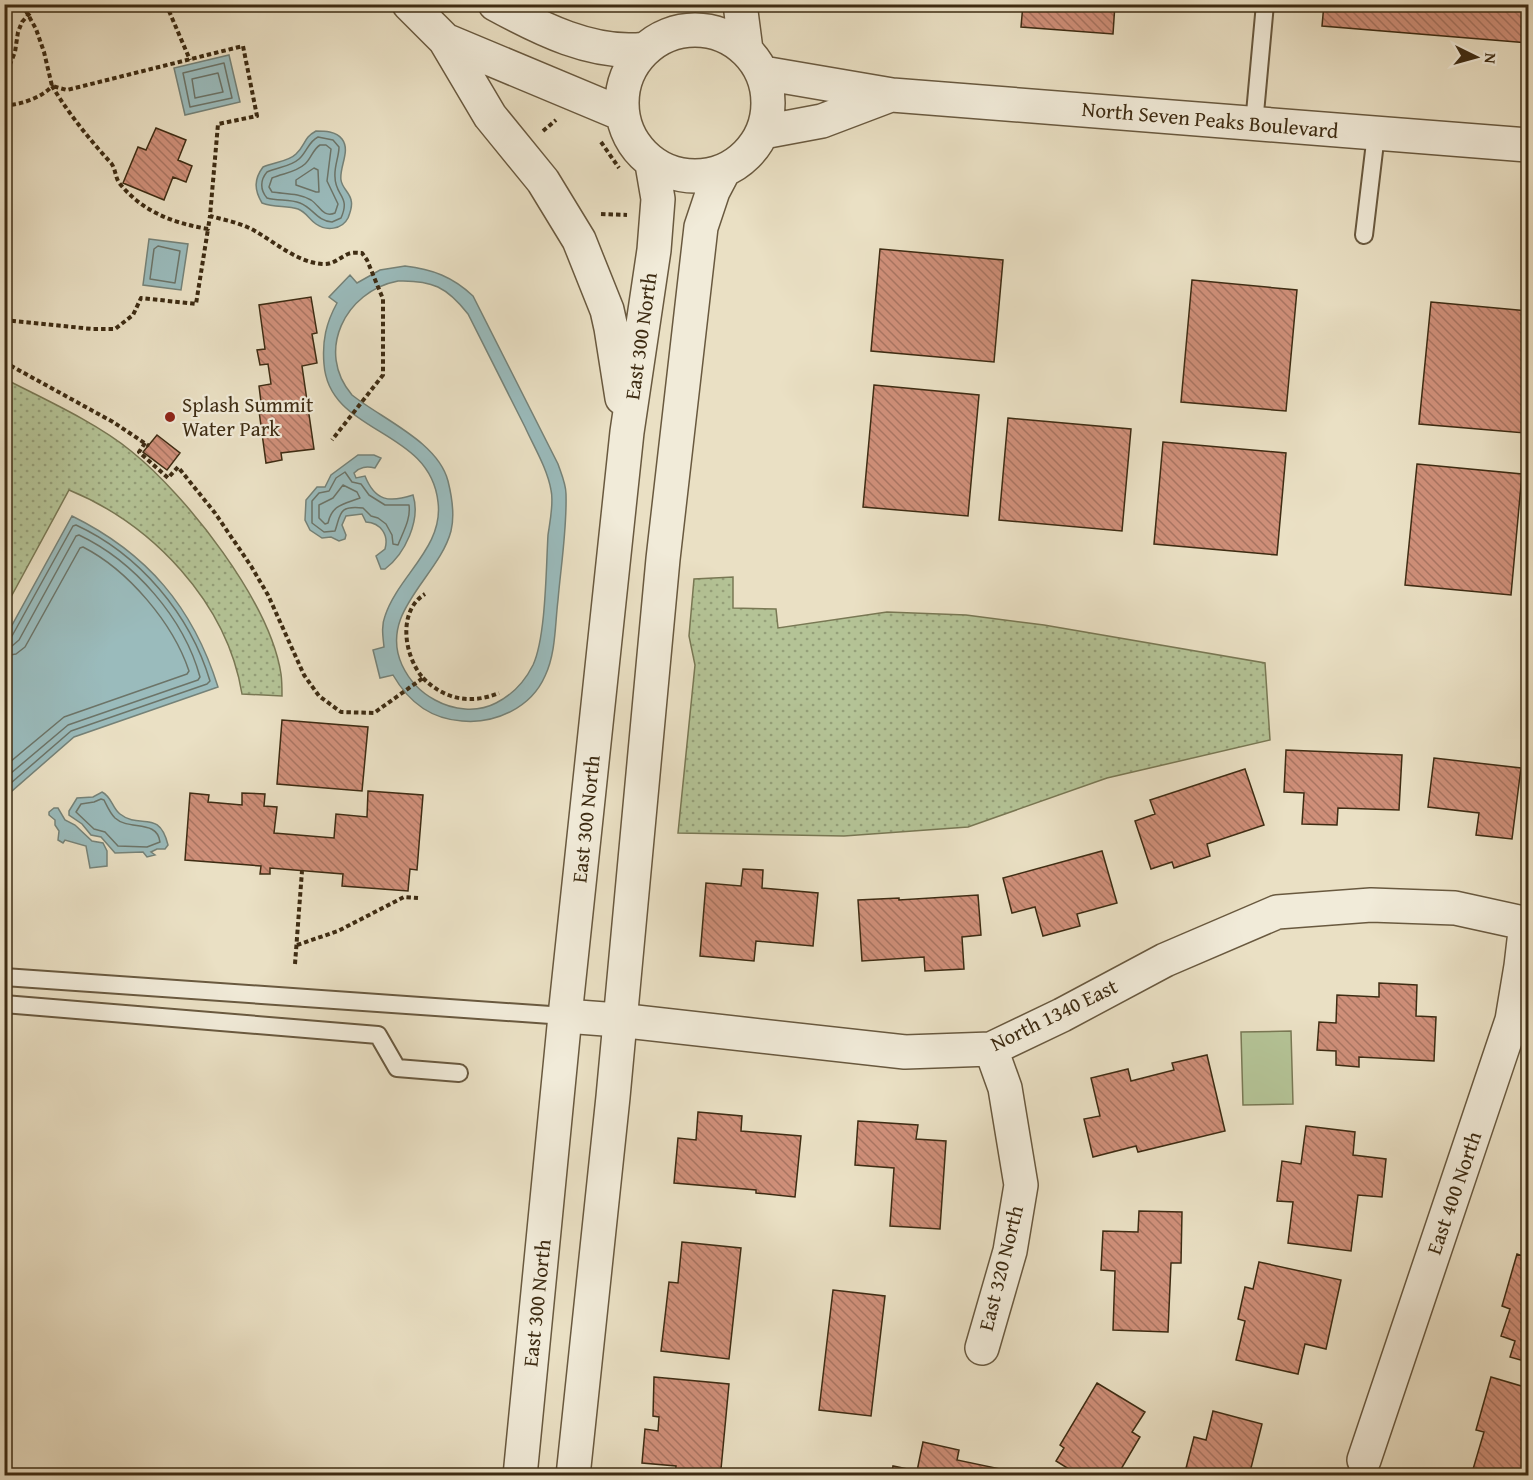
<svg xmlns="http://www.w3.org/2000/svg" width="1533" height="1480" viewBox="0 0 1533 1480" font-family="'Gentium Book Plus',serif">
<style>
.grass{fill:url(#grass-dots);stroke:#797854;stroke-width:1.5}
.garden{fill:#b4c396;stroke:#797854;stroke-width:1.5}
.water{fill:#9abbbc;stroke:#758278;stroke-width:1.5;fill-rule:evenodd}
.lines{fill:none;stroke-linecap:round;stroke-linejoin:round}
.shore{stroke:#6c7468;stroke-width:1.5}
.building{fill:url(#building-back-hatch);stroke:#3e2c13;stroke-width:1.5}
.service-casing{stroke:#69593f;stroke-width:20}
.minor-casing{stroke:#69593f;stroke-width:36}
.tertiary-casing{stroke:#69593f;stroke-width:36}
.path{stroke:#3e2c13;stroke-width:4;stroke-dasharray:4.5 3;stroke-linecap:butt}
.service{stroke:#f1ebd9;stroke-width:16}
.minor{stroke:#f1ebd9;stroke-width:33}
.tertiary{stroke:#f1ebd9;stroke-width:33}
.poi-dot{fill:#8f2418;stroke:#f1ebd9;stroke-width:2}
.labels{text-anchor:middle;stroke-width:4.5;stroke-linejoin:round;paint-order:stroke}
.street-label{font-size:21px;fill:#3e2c13;stroke:#f1ebd9}
.poi-label{font-size:21px;fill:#3e2c13;stroke:#f1ebd9;text-anchor:start}
</style>
<defs>
<pattern id="grass-dots" width="8" height="8" patternUnits="userSpaceOnUse" patternTransform="scale(1.5)"><rect width="8" height="8" fill="#b4c396"/><path d="M2 2h.1M6 6h.1" fill="none" stroke="#949f79" stroke-width="1.8" stroke-linecap="round"/></pattern>
<pattern id="building-back-hatch" width="6" height="6" patternUnits="userSpaceOnUse" patternTransform="scale(1.5)"><rect width="6" height="6" fill="#cf8f79"/><path d="M-1 5l2 2M0 0l6 6M5-1l2 2" fill="none" stroke="#a97562"/></pattern>
</defs>
<rect width="100%" height="100%" fill="#eae0c4"/>
<filter id="stains"><feTurbulence type="fractalNoise" baseFrequency=".00333" numOctaves="4"/><feColorMatrix values="0 0 0 0 .2 0 0 0 0 .09 0 0 0 0 .02 0 0 0 .5 -.17"/></filter>
<radialGradient id="worn" r=".72"><stop offset=".6" stop-color="#630" stop-opacity="0"/><stop offset="1" stop-color="#630" stop-opacity=".3"/></radialGradient>
<!-- grass -->
<path class="grass" d="M5,379C44,399 97,423 131,451C187,496 270,602 281,674C282,681 282,689 282,696L242,694C227,602 152,524 69,490L5,608Z
M733,577V608L776,609L778,628L887,612L966,615L1044,625L1265,663L1270,740L1107,778L968,827L844,836L678,833L695,665L689,636L694,579Z"/>
<!-- garden -->
<path class="garden" d="M1291,1031L1293,1104L1243,1105L1241,1032Z"/>
<!-- water -->
<path class="water" d="M229,55L240,102L185,115L174,68Z
M316,131C324,131 336,131 342,139C351,151 339,167 341,180C342,188 350,193 351,200C353,206 350,213 348,218C342,230 326,231 316,224C309,219 306,212 298,209C287,205 275,208 262,203C254,190 254,179 263,167C274,162 288,162 296,154C306,145 303,138 316,131Z
M149,239L188,244L181,290L143,285Z
M405,266C432,269 453,277 473,296L558,464C561,473 566,484 566,494C567,529 561,565 558,600C555,624 556,653 545,676C531,708 495,724 462,721C431,719 408,701 393,675L380,678L373,650L384,647C383,637 381,626 385,616C398,576 444,547 438,502C430,427 329,435 324,364C322,341 326,323 337,303L329,297L350,275L357,283L380,270ZM398,281C432,280 447,287 468,314C487,351 506,389 525,427C534,447 547,468 551,490C554,503 550,521 548,535C546,568 546,637 533,665C525,681 512,695 496,703C477,713 453,710 435,700C420,692 409,680 402,665C378,612 439,577 451,531C455,515 452,497 448,481C438,442 382,419 352,395C315,352 345,291 398,281Z
M358,455H374L381,458L375,468C366,466 360,467 354,473L356,478L365,476C375,501 389,503 413,495C421,520 405,554 385,569H381L376,556L385,549C389,535 381,523 366,522L362,514L346,516L342,525L346,535L345,539L339,541L331,537L322,538L310,530L305,520L306,500L317,487H325L331,475Z
M72,516C147,553 193,607 218,687L74,737L5,797V638Z
M102,792C112,797 112,808 120,814C140,830 159,808 168,845L165,849H157L151,852L155,855L147,857L143,852L115,853L101,837L91,835L82,824L69,815V811L77,798L93,797Z
M54,808H58L65,820L75,825L92,841L103,843L107,851V866L90,868L86,846L65,840L63,843L58,840L59,831L55,825V820L49,815V812Z"/>
<g class="lines">
<!-- shore -->
<path class="shore" d="M224,63L232,98L190,107L183,73Z
M218,73L223,92L195,98L192,79Z
M318,137L333,140L339,147C339,157 334,166 335,177C335,196 351,196 341,218L332,222C317,221 313,208 300,203C290,199 278,201 267,198C260,190 260,180 267,172C278,167 290,167 299,159C307,152 308,142 318,137Z
M320,145H326L331,149L327,181L338,204L335,213C323,218 320,206 311,200C299,193 285,194 272,192L269,187L272,178C283,173 295,173 305,164C311,159 313,149 320,145Z
M314,168L318,170L319,192H316L296,185V180Z
M158,246L180,251L175,283L150,279L154,249Z
M345,472L352,482L361,484L369,495L385,505H409C411,519 403,532 398,545L393,544L392,535L386,524L378,518L371,516L363,508C338,505 341,514 335,531L324,532L312,523V501L319,493L329,491L336,478Z
M343,485L357,492L360,498C345,504 332,504 328,523L325,524L319,518V505L333,498Z
M4,640L12,636L73,526L76,525C139,554 190,614 210,681L207,684L71,731L4,789
M4,647L12,646L19,640L76,536L79,535C134,561 184,618 200,677L198,680L68,725L4,779
M4,656L16,654L25,647L80,548L83,547C128,570 173,623 189,671L187,674L64,717L4,767
M101,799L104,800C107,806 110,813 115,818C129,831 157,819 160,842L147,847L118,846L105,832L94,829L76,812L81,804L94,802Z"/>
</g>
<!-- building -->
<path class="building" d="M1023,4H1115L1113,34L1021,27Z
M1324,4H1528V43L1322,26Z
M156,128L186,140L178,160L192,166L186,182L173,177L164,200L123,183L138,147L146,150Z
M880,249L1003,260L994,362L871,351Z
M1192,280L1297,290L1286,411L1181,402Z
M311,297L317,333L312,334L317,363L302,366L314,449L281,453L282,460L266,463L259,411L262,410L259,386L271,384L268,364L260,365L257,350L265,349L259,305Z
M1431,302L1528,311V397L1525,433L1419,424Z
M874,385L979,395L968,516L863,507Z
M1008,418L1131,429L1122,531L999,520Z
M157,435L180,453L167,470L143,452Z
M1163,442L1286,453L1277,555L1154,544Z
M1417,464L1522,474L1511,595L1405,585Z
M282,720L368,727L362,791L277,784Z
M1286,750L1402,755L1399,810L1338,808L1337,825L1302,824L1304,793L1284,792Z
M1434,758L1521,768L1512,839L1476,835L1479,813L1428,807Z
M1245,769L1264,825L1207,844L1210,856L1174,868L1172,862L1151,869L1135,821L1155,814L1150,800Z
M368,791L423,795L417,870L410,869L408,891L342,886L343,874L270,868V874H260L261,866L185,860L190,793L209,795L208,802L242,805V793L265,794L264,806L277,807L274,833L334,838L336,814L367,817Z
M1102,851L1117,903L1077,914L1080,926L1043,936L1035,907L1012,913L1003,878Z
M743,869L763,870L762,888L818,893L813,946L756,941L754,961L700,956L706,883L741,886Z
M978,895L981,935L962,937L964,969L925,971L924,957L862,961L858,900L899,898V900Z
M1379,983L1417,985L1416,1016L1436,1017L1434,1061L1359,1057V1067L1336,1065V1051L1317,1050L1319,1022L1336,1023L1337,995L1379,997Z
M1207,1055L1225,1131L1138,1152L1136,1146L1093,1157L1084,1119L1100,1116L1091,1078L1128,1069L1131,1081L1174,1070L1172,1063Z
M698,1112L742,1116L741,1131L801,1136L795,1197L756,1193V1190L674,1183L678,1138L696,1140Z
M858,1121L918,1125L916,1139L946,1141L940,1229L890,1226L894,1168L855,1165Z
M1306,1126L1355,1132L1353,1155L1386,1159L1382,1197L1358,1195L1351,1251L1288,1243L1293,1202L1277,1201L1282,1161L1301,1164Z
M1139,1211L1182,1212L1181,1263H1171L1168,1332L1113,1330L1115,1271L1101,1270L1103,1231L1138,1232Z
M682,1242L741,1248L729,1359L661,1351L669,1282L678,1283Z
M1517,1254L1528,1258V1362L1510,1357L1515,1341L1501,1336L1510,1309L1502,1306Z
M1259,1262L1341,1280L1326,1349L1305,1344L1298,1374L1236,1360L1245,1321L1238,1319L1245,1287L1253,1289Z
M833,1290L885,1296L871,1416L819,1410Z
M654,1377L729,1384L721,1469H713L712,1476H675L676,1466L642,1463L645,1429L658,1431L659,1417L653,1416Z
M1491,1377L1528,1388V1476H1471L1484,1432L1476,1430Z
M1097,1383L1145,1412L1132,1432L1140,1437L1117,1476H1080L1056,1461L1064,1448L1060,1445Z
M1213,1411L1262,1424L1249,1476H1184L1194,1437L1206,1440Z
M923,1442L959,1450L957,1460L1010,1471V1476H891L893,1466L917,1471Z"/>
<g class="lines">
<defs>
<path id="service" d="M1254,124L1265,4
M1364,235L1376,134
M4,977L565,1016
M4,1004L378,1035L397,1068L459,1073"/>
<path id="minor" d="M565,1016L618,1020L905,1052L991,1049L1062,1015L1165,960L1277,912L1371,905L1455,908L1528,924
M982,1348L1010,1251L1021,1185L1005,1088L991,1049
M1364,1460L1512,1020L1521,966L1526,923"/>
<path id="tertiary" d="M409,4L445,40L622,114
M495,4C539,28 594,56 645,49
M740,4L746,50
M622 103a73 73 0 1 1 146 0a73 73 0 1 1-146 0Z
M445,40L490,116L543,181L579,240L607,310L611,328L622,398
M763,73L892,95L1528,145
M763,132L822,121L888,96
M520,1476L565,1016L627,432L654,250L658,199L652,164
M573,1476L613,1097L663,559L701,227L713,191L723,172"/>
</defs>
<!-- service casing -->
<use href="#service" class="service-casing"/>
<!-- minor casing -->
<use href="#minor" class="minor-casing"/>
<!-- tertiary casing -->
<use href="#tertiary" class="tertiary-casing"/>
<!-- path -->
<path class="path" d="M22,4L36,29L44,52L52,86L67,90L243,46L257,116L218,124L210,216C225,220 241,223 255,231C276,243 297,262 322,264C333,265 339,258 348,254C352,252 358,253 362,253L367,260L383,299V375L332,440
M166,4L190,60
M4,79L15,52L18,32L22,22L38,4
M4,105C19,106 43,97 52,86C69,114 89,139 111,163C116,169 115,178 120,184C143,212 173,223 208,229L210,216
M543,131L556,120
M601,142L619,168
M601,214L627,215
M4,320L92,329H115L133,315L141,298L196,304L208,229
M4,362L113,422L149,446
M145,443L139,452L168,478L178,467L215,513L251,566L268,595L304,675L319,696L341,712L374,713L423,678C404,656 397,611 425,594
M423,678C444,699 470,705 499,693
M297,945L338,931L404,897L418,898
M295,964L302,871"/>
<!-- service -->
<use href="#service" class="service"/>
<!-- minor -->
<use href="#minor" class="minor"/>
<!-- tertiary -->
<use href="#tertiary" class="tertiary"/>
</g>
<!-- markers -->
<circle class="poi-dot" cx="170" cy="417" r="6"/>
<g class="labels">
<!-- street labels -->
<g class="street-label">
<text transform="translate(1210 120) rotate(5)" y="7">North Seven Peaks Boulevard</text>
<text transform="translate(641 336) rotate(-82)" y="7">East 300 North</text>
<text transform="translate(586 819) rotate(-84)" y="7">East 300 North</text>
<text transform="translate(1054 1015) rotate(-26)" y="7">North 1340 East</text>
<text transform="translate(1454 1193) rotate(-71)" y="7">East 400 North</text>
<text transform="translate(1001 1268) rotate(-76)" y="7">East 320 North</text>
<text transform="translate(537 1303) rotate(-84)" y="7">East 300 North</text>
</g>
<!-- poi labels -->
<g class="poi-label">
<text x="182" y="412">Splash Summit<tspan x="182" dy="24">Water Park</tspan></text>
</g>
</g>
<!-- margin -->
<rect width="1533" height="1480" fill="none" stroke="#eae0c4" stroke-width="24"/>
<rect x="6" y="6" width="1521" height="1468" fill="none" stroke="#3e2c13" stroke-width="3"/>
<rect x="12" y="12" width="1509" height="1456" fill="none" stroke="#3e2c13" stroke-width="1.5"/>
<!-- north arrow -->
<g transform="translate(1476 57) rotate(95)" stroke="#f1ebd9" stroke-width="4.5" paint-order="stroke">
<path d="M0-4.5L10 22L0 15L-10 22Z" fill="#3e2c13"/>
<text y="-9" font-size="16" font-weight="bold" text-anchor="middle" fill="#3e2c13">N</text>
</g>
<rect width="100%" height="100%" filter="url(#stains)"/>
<rect width="100%" height="100%" fill="url(#worn)"/>
</svg>
